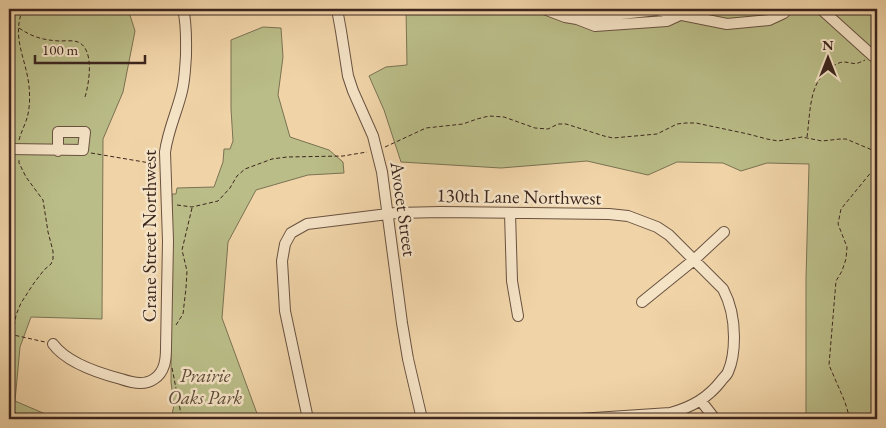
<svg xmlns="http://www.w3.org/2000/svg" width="886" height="428" viewBox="0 0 886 428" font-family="'EB Garamond',serif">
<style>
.green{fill:#babd88;stroke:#7b7253}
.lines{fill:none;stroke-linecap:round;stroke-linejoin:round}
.minor-casing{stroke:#695240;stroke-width:12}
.path{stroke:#3c261e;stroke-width:1;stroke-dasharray:4 2.5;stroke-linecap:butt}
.minor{stroke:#f5e3c6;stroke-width:10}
.labels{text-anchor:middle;stroke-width:5;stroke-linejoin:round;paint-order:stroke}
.street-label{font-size:19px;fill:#3c261e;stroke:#f5e3c6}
.park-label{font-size:19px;font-style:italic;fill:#5c4c38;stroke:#f5e3c6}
</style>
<rect width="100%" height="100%" fill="#f0d4a8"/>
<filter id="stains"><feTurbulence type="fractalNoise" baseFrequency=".004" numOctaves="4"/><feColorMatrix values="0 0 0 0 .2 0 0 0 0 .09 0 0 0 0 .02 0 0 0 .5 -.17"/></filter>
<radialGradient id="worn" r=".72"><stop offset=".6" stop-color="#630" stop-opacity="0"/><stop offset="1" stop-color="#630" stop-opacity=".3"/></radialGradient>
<!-- green -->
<path class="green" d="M9,9H128L135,31L123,92L103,139L102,319L31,317L20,347L15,401L57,419H9Z
M406,9H877V419H806V279L809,164L767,163L741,171L723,163L677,162L648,175L587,161L501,168L401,162L384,110L369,76L386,67L407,65Z
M263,27L281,28L283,57L278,95L290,137L329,150L343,162L344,173L308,175L256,190L228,242L222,318L259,419H171L174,405L171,382L172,194H176L177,188L214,187L223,162L224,149H230L233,141L231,109V40Z"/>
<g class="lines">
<defs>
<path id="minor" d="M337,9L341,31L348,76L353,91L373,136L382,172L402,323L408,359L422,419
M544,9L565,17L577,19L595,26L667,21L680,15
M821,9L873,56
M577,19L657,10L727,24L769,20L784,13L787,9
M9,149L83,150L85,132H58V151
M510,213L512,281L518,316
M642,302L695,259L724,232
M53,344C67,363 98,373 121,379C127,381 133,383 140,383C145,383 150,382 154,379C165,372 166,359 166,348L168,241L165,152C168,130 177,112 182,91C185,79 185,68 186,56C186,39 187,25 183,9
M701,401L715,419
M308,419L285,311L282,261L285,244L291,233L307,224L396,213L441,212L609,214L628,216L657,227L669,235L723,289C731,304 734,320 734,337C734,348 733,361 728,372C727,375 723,378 721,381C708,398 690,408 670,413L579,419"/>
</defs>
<!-- minor casing -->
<use href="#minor" class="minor-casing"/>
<!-- path -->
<path class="path" d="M19,28C32,37 43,40 59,41C65,41 73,40 78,42C95,49 89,84 85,97
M807,137C811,109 808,76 839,63C846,60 852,65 858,63C861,62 863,61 865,60
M19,140C21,132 25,125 27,118C30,108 30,96 29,86C26,58 11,37 23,9
M385,147L426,128L463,124L477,119L489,116L504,117L535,128L548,129L558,124H566L604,136L613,138L657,134L677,124L686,123H696L748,134L767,139L778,141L802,137L822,141L840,139H846L877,152
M91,153L156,164
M177,205L192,207L218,201L230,188L237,176L245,169L272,159L287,157L343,156L367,152
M176,325L183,314L186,288L187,271L182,250L192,208
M9,334L45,342
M9,358L16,315L21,303L34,283L44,270L51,264L53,259V251L48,232L43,200L26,177L19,163V159
M172,368L182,419
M9,409L26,419
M850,419L845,402L829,365L836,281L842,271L846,259L847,247L838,224L841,209L877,165"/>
<!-- minor -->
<use href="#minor" class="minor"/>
</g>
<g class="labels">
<!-- street labels -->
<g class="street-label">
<text transform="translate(519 196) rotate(1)" y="7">130th Lane Northwest</text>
<text transform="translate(404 209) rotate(82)" y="7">Avocet Street</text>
<text transform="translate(149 236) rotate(-90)" y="7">Crane Street Northwest</text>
</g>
<!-- park labels -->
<g class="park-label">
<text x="205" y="382">Prairie<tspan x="205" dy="22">Oaks Park</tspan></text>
</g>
</g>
<!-- margin -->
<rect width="886" height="428" fill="none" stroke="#f0d4a8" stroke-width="30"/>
<rect x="10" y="10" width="866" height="408" fill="none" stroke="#3c261e" stroke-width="2.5"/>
<rect x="15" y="15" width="856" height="398" fill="none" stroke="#3c261e"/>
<!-- north arrow -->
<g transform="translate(828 58)" stroke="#f5e3c6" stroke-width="4" paint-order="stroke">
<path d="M0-4L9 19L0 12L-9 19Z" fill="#3c261e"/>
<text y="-8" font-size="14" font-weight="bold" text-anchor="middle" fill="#3c261e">N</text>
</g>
<!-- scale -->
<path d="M35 55v8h110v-8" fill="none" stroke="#3c261e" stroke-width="2.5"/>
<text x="42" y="55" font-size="15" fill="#3c261e" stroke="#f5e3c6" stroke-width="4" paint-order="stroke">100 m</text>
<rect width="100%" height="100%" filter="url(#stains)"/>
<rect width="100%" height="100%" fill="url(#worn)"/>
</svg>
